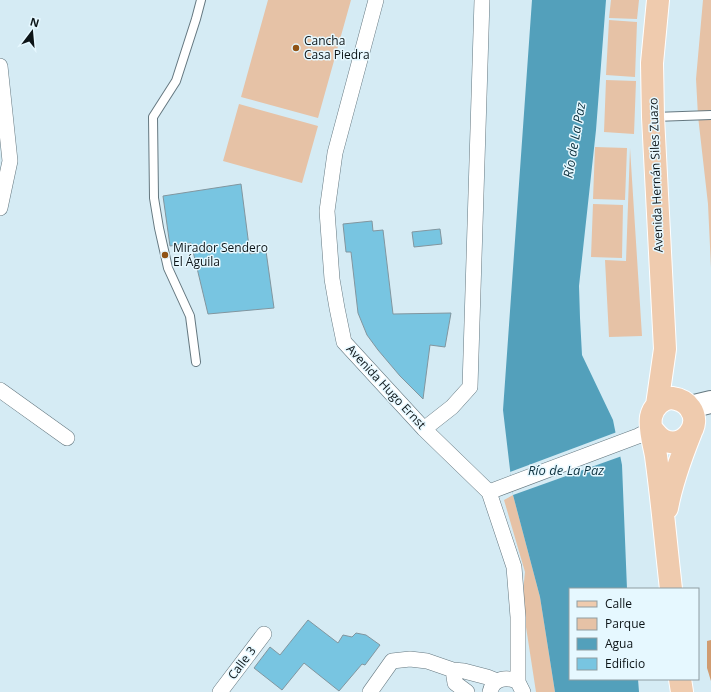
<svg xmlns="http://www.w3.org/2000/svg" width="711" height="692" viewBox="0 0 711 692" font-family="'Open Sans',sans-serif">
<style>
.green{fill:#e6c2a6}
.forest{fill:#d09b70}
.water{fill:#53a0bb}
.pier{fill:#d5ebf4}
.building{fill:#78c5e1;stroke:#82969f}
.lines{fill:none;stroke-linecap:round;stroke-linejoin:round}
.service-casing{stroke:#657880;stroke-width:10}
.minor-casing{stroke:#657880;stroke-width:16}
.secondary-casing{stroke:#657880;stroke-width:24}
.primary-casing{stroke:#fff;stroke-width:24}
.service{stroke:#fff;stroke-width:8}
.minor{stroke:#fff;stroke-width:15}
.secondary{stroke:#fff;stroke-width:22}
.primary{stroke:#efcbae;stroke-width:22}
.poi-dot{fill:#905316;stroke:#e6f8ff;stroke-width:1.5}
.labels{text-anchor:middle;stroke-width:3;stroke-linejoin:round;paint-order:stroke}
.poi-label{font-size:12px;fill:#0c1417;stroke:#e6f8ff;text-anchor:start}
.street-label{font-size:12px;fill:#0c1417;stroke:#e6f8ff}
.water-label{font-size:13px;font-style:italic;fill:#0f3340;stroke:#e6f8ff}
</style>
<rect width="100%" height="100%" fill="#d5ebf4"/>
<!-- green -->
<path class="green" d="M268,0H351L318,118L241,97Z
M611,0H639L637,19L609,18Z
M703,0H711V268L708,204L698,116L696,79Z
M609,20L637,22L635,77L606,75Z
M606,80L636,81L634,134L604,132Z
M239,104L318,126L302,183L223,161Z
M595,147L627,148L625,200L593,199Z
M630,148L642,336L609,337L605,260L626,261Z
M593,204L623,205L622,258L591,257Z
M513,495L540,597L555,692H536L522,601L525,572L504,500Z"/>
<!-- forest -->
<path class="forest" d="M711,640V681L707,668V641Z"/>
<!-- water -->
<path class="water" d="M532,0H606L596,130L579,286L580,318L582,355L613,420L622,465L627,589H570V679H638L639,692H555L540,597L513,495L503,410Z"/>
<!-- pier -->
<path class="pier" d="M617,432L622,456L513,495L510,472Z"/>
<!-- building -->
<path class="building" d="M241,184L250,254L266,251L274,308L208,314L191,243L170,246L163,196Z
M372,221L373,231L383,230L393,314L451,313L445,347L430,345L423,399L400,376L378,350L367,335L358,313L351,252H346L343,224Z
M440,229L442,244L414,247L412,232Z
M308,620L338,643L343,635L352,637L356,633L366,635L380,645L365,665L362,664L339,691L304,663L282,690L254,668L270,647L280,655Z"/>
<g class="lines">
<defs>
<path id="service" d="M654,117L711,115
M196,362L190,316L168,268L159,228L154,198L153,117L176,81L196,19L201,0"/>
<path id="minor" d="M376,0L335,153L327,211L332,279L337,308L344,342L424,429L489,492L514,567L518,617V682
M0,66L10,161L0,208
M0,390L67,438
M424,429L452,407L470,387L482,0
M489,492L638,436L652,429
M453,670L455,683L467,692
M220,692L264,634
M370,692L392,661L410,659L427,661L453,670L464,671L487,677L497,681
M490,692C493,678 507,676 518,682L523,692"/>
<path id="secondary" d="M690,407L711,402"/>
<path id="primary" d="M657,405L665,349L653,117L652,63L658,0
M652,429C655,433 658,437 663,440C683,450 703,426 690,408C686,402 679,399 672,398C662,398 653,407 651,417C649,429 654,444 656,456C662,500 666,545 671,589
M667,508C672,481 681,457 691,432
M680,679L682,692"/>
</defs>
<!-- service casing -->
<use href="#service" class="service-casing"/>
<!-- minor casing -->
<use href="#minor" class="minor-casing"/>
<!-- secondary casing -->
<use href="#secondary" class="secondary-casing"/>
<!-- primary casing -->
<use href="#primary" class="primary-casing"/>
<!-- service -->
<use href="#service" class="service"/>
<!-- minor -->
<use href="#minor" class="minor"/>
<!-- secondary -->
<use href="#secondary" class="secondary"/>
<!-- primary -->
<use href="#primary" class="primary"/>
</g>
<!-- markers -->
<g class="poi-dot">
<circle cx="296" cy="48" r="4"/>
<circle cx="165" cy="255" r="4"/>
</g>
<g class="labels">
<!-- poi labels -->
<g class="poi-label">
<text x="304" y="45">Cancha<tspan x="304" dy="14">Casa Piedra</tspan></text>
<text x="173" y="252">Mirador Sendero<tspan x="173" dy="14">El Águila</tspan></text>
</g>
<!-- street labels -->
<g class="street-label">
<text transform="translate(656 175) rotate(-92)" y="4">Avenida Hernán Siles Zuazo</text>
<text transform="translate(386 387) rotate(47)" y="4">Avenida Hugo Ernst</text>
<text transform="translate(242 663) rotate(-53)" y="4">Calle 3</text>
</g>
<!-- water labels -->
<g class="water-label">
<text transform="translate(574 140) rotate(-80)" y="5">Río de La Paz</text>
<text x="566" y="475">Río de La Paz</text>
</g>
</g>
<!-- legend -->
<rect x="569" y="588" width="130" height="92" fill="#e6f8ff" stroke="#8f9da2"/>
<rect x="577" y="601" width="20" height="6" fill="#efcbae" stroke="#8f9da2"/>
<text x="605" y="608" font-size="12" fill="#0c1417">Calle</text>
<rect x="577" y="618" width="20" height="12" fill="#e6c2a6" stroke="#8f9da2"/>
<text x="605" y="628" font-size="12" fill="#0c1417">Parque</text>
<rect x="577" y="638" width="20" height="12" fill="#53a0bb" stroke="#8f9da2"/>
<text x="605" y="648" font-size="12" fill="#0c1417">Agua</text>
<rect x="577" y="658" width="20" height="12" fill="#78c5e1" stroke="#8f9da2"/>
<text x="605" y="668" font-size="12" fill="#0c1417">Edificio</text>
<!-- north arrow -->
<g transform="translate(32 32) rotate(16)" stroke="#e6f8ff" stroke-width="3" paint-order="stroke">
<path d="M0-3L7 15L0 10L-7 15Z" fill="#0c1417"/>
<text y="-6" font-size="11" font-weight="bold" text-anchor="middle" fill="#0c1417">N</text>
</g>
</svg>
